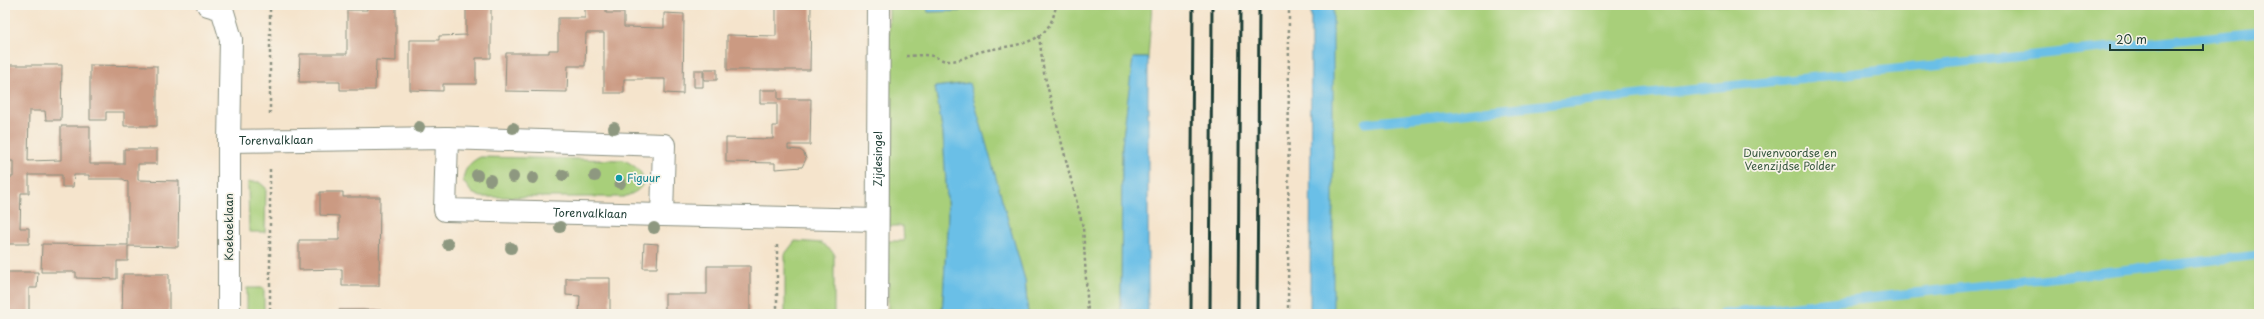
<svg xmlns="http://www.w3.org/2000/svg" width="2264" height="319" viewBox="0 0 2264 319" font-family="'Playpen Sans',sans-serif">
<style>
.green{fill:#a8cf7a;stroke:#648657}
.water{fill:#6bbfe7;stroke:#457e8e}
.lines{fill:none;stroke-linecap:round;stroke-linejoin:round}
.stream{stroke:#6bbfe7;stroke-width:9}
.building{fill:#cb9a82}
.minor-casing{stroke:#8a9080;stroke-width:24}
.path{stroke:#8a9080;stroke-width:2.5;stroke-dasharray:3 3;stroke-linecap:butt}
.minor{stroke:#fff;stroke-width:22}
.rail{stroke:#1f3d34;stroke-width:3}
.tree{fill:#8e9880}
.culture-dot{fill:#0f9aa8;stroke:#f7f3e8;stroke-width:1.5}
.labels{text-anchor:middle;stroke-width:3.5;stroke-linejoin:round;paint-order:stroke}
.street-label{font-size:11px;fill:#1f3d34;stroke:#f7f3e8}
.park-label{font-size:11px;fill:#3a5a42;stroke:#f7f3e8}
.culture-label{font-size:11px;fill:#0d838f;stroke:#f7f3e8;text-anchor:start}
</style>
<rect width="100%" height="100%" fill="#f7f3e8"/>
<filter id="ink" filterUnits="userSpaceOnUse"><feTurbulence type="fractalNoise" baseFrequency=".025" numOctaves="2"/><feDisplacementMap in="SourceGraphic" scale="8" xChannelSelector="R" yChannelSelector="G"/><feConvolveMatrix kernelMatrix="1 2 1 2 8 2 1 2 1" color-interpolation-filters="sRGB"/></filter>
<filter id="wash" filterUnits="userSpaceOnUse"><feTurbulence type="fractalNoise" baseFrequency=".012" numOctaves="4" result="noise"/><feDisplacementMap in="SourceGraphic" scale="16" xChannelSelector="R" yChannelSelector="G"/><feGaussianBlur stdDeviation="0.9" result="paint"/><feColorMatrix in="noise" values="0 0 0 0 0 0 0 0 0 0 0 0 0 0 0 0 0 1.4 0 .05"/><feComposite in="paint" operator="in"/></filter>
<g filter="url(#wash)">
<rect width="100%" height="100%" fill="#f5e4cc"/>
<!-- green -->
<path class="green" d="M889,5H927L928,12L960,11L958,5H1152L1148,58H1134L1122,145L1121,314H1028L1025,280L968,83L935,87L943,134L948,215L942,314H888V241H904L903,226H889Z
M1320,5H2259V314H1321Z
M480,157L624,160C649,172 651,189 623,197H481L472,193L463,181C464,169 469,163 480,157Z
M248,182H259L266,188L265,232H249Z
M795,241L822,243L834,253V314H785V254Z
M247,288H264V314H247Z"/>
<!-- water -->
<path class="water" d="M927,5H958L960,11L928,12Z
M1311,5H1333V314H1310Z
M1133,58H1148V314H1121L1122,145Z
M969,83L1025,280L1028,314H942L948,215L943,134L935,87Z"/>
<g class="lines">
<!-- stream -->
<path class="stream" d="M1365,123L2259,32
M1722,314L2259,255"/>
</g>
<g id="blocks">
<!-- building -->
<path class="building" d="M367,5H396V61L376,60L375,90H340V82H299L300,54H347V10H367Z
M466,5H491V58H476V84H443V91L410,90V40H439V36L466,35Z
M585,5H606V13H624V27L664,28V13L684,14L683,94L665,93V79H624V93H604V33H586L585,66H568L567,92L505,91L506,53H549V50H558V18H585Z
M776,5H811L810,70H727V35L776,36Z
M5,65H62L61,120H46L45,111H29L28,161L61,160V126H90V164H124V149H157V164H138V180L179,181L178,247L128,246V261H117V279L76,278V272H41L42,244L128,245V182L123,179H89V175H74L73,187H62V175H29V193H21L20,228H29V244H5V177H13V161H5Z
M90,65L157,66V126H124V112H106V120H90Z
M704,69H717V80H704Z
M694,70H703V87H694Z
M760,90H778V99H811L810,145H788V149L800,150L804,153L806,159L802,167L775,169V163L726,162V138L773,139V126H777V103H760Z
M320,192H343V197H380L379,286H342V269L299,270V240H339V216L320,215Z
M644,243L658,244L657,268H643Z
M707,266H750V314H665V294H707Z
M5,272H38L37,288H29V314H5Z
M123,274H169V314H122Z
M566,278H610V314H579L580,296L566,295Z
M339,310H381V314H339Z"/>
</g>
</g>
<g filter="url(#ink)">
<use href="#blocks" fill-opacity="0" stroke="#8a9080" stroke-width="1"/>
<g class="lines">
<defs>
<g id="minor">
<path id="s1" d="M208,5L222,9L231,39L229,141L447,138L664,145L662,215"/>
<path id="s2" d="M447,138L445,210L877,220"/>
<path d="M229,314V141"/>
<path id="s3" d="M877,314L879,5"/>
</g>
</defs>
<!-- minor casing -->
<use href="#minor" class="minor-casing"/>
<!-- path -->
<path class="path" d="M1039,36L1044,73L1083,227L1088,314
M906,56C914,56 925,54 933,56C938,58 943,61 948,61C963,61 970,54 983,51C1015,44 1050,47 1056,5
M270,114V5
M270,169V314
M777,314V244
M1288,314L1289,5"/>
<!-- minor -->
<use href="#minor" class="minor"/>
<!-- rail -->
<path class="rail" d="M1191,314L1193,5
M1210,314L1212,5
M1238,314L1240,5
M1257,314L1259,5"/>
</g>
<!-- trees -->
<g class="tree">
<circle cx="419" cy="127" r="6"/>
<circle cx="513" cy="128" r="6"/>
<circle cx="614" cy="128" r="6"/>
<circle cx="477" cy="175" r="6"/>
<circle cx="563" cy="175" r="6"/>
<circle cx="595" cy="176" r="6"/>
<circle cx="513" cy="177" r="6"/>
<circle cx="533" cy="178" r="6"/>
<circle cx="490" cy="180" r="6"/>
<circle cx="620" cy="183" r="6"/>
<circle cx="560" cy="227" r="6"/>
<circle cx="654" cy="228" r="6"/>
<circle cx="448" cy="244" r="6"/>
<circle cx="511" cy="248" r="6"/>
</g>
</g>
<!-- markers -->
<circle class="culture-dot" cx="619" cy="178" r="4"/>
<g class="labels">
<!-- street labels -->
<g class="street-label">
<text dy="4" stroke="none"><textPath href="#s1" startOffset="195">Torenvalklaan</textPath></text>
<text dy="4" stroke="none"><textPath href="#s3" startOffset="155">Zijdesingel</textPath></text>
<text dy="4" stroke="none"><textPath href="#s2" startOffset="217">Torenvalklaan</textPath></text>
<text transform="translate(229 227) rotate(-90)" y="4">Koekoeklaan</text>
</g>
<!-- park labels -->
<g class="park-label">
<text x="1790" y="157">Duivenvoordse en<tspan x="1790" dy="13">Veenzijdse Polder</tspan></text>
</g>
<!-- culture labels -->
<g class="culture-label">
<text x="627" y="182">Figuur</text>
</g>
</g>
<!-- margin -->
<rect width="2264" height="319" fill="none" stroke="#f7f3e8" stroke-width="20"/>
<!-- scale -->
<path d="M2110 44v6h93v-6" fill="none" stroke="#1f3d34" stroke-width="2"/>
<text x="2116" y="44" font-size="12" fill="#1f3d34" stroke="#f7f3e8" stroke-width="3" paint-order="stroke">20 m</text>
</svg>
